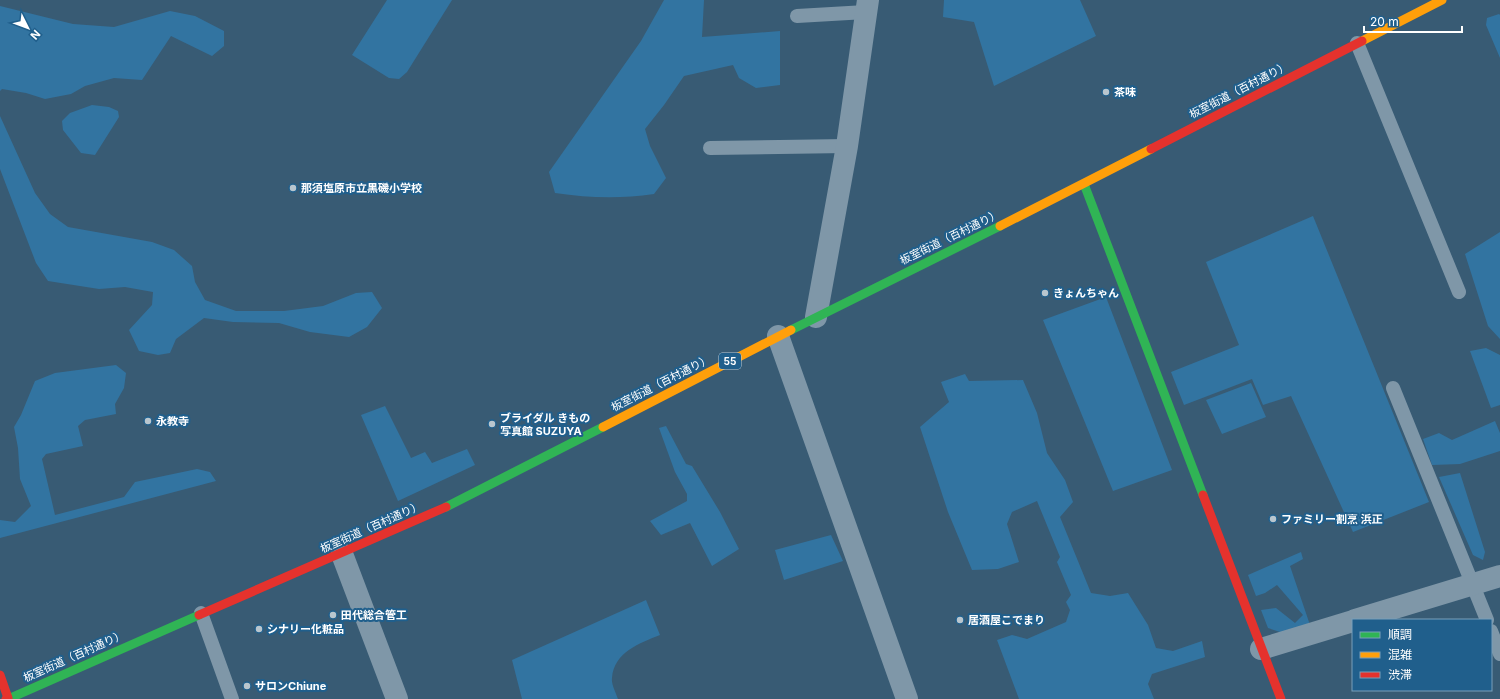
<svg xmlns="http://www.w3.org/2000/svg" width="1500" height="699" viewBox="0 0 1500 699" font-family="Inter,'Noto Sans JP',sans-serif">
<style>
.green{fill:#3274a1}
.lines{fill:none;stroke-linecap:round;stroke-linejoin:round}
.lane{stroke:#7f97a8;stroke-width:14}
.street{stroke:#7f97a8;stroke-width:22}
.fast{stroke:#30b455;stroke-width:9}
.slow{stroke:#ff9f0a;stroke-width:9}
.jam{stroke:#e5322d;stroke-width:9}
.poi-dot{fill:#b9c6ce;stroke:#205f8c;stroke-width:1.5}
.labels{text-anchor:middle;stroke-width:4;stroke-linejoin:round;paint-order:stroke}
.shield{fill:#205f8c;stroke:#bccfdc;stroke-width:1}
.shield-label{font-size:10px;font-weight:bold;fill:#fff}
.street-label{font-size:11px;fill:#fff;stroke:#205f8c}
.poi-label{font-size:11px;font-weight:bold;fill:#fff;stroke:#205f8c;text-anchor:start}
</style>
<rect width="100%" height="100%" fill="#385b74"/>
<!-- green -->
<path class="green" d="M387,0H452L407,72L399,79L389,78L352,55Z
M664,0H704L702,37L780,31V85L756,88L739,78L733,65L684,76L664,105L645,129L650,146L666,178L654,194C620,199 589,198 555,193L549,172L641,41Z
M944,0H1080L1096,36L994,86L974,22L943,17Z
M0,6L73,24L114,27L170,11L195,16L224,31V46L212,56L171,36L142,80L114,78L85,86L71,94L45,99L26,93L2,89L0,91Z
M1499,14L1500,15V58L1486,25L1487,18Z
M92,105L109,107L118,111L119,117L95,155L81,153L63,130L62,121L70,113Z
M0,116L35,193L50,214L68,227L152,242L174,250L192,266L195,282L205,300L236,311H284L323,306L356,293L372,292L382,308L367,327L349,337L310,332L279,323L233,322L204,318L176,339L170,353L158,355L139,351L129,330L152,305L153,292L125,287L99,289L48,281L36,263L0,169Z
M1313,216L1429,502L1353,532L1291,396L1263,405L1252,379L1184,405L1171,372L1239,345L1206,262Z
M1500,232V339L1488,326L1465,254Z
M1106,297L1172,470L1113,491L1043,320Z
M1486,348L1500,355V405L1491,408L1470,351Z
M116,365L126,373L124,388L115,404L116,414L85,420L78,426L83,446L46,454L42,459L55,515L124,497L135,482L197,469L210,472L216,481L0,538V520L15,522L31,506L20,479L18,448L14,427L21,415L35,381L55,373Z
M965,374L969,381L1023,380L1037,413L1047,453L1065,480L1073,502L1060,517L1091,593L1110,596L1128,593L1148,625L1156,648L1173,651L1202,641L1205,657L1152,674L1148,684L1154,699H1019L997,640L1012,635L1027,639L1066,622L1070,610L1066,602L1071,595L1057,562L1060,557L1037,501L1012,512L1007,524L1019,562L998,569L972,570L948,512L920,427L949,402L941,382Z
M1251,383L1266,417L1222,434L1206,400Z
M385,406L411,458L425,452L432,463L467,449L475,465L398,501L361,415Z
M1495,421L1500,433V451L1460,464L1432,465L1423,439L1439,433L1452,440Z
M666,426L686,464L692,466L720,512L739,549L712,566L690,523L661,535L650,521L687,501V494L675,472L659,428Z
M1460,473L1485,552L1483,560L1473,555L1439,477Z
M831,535L843,561L784,580L775,550Z
M1301,552L1303,559L1290,566L1310,625L1283,633L1268,628L1261,610L1276,608L1295,623L1303,615L1277,585L1265,593L1256,596L1248,575Z
M646,600L660,635C640,643 614,652 612,678C611,684 616,693 618,699H522L512,660Z"/>
<g class="lines">
<!-- lane -->
<path class="lane" d="M797,16L866,12
M1357,43L1459,292
M710,148L847,146
M1393,388L1487,620
M201,613L232,699
M1491,631L1500,654"/>
<!-- street -->
<path class="street" d="M816,317L847,146L868,0
M778,336L907,699
M342,554L397,699
M1355,620L1500,576
M1261,649L1353,621"/>
<!-- fast -->
<path class="fast" d="M1084,184L1203,495
M791,330L1000,226
M446,507L603,427
M8,699L199,615"/>
<!-- slow -->
<path class="slow" d="M1362,41L1442,0
M1000,226L1151,149
M603,427L791,330"/>
<!-- jam -->
<path class="jam" d="M1151,149L1362,41
M1203,495L1281,699
M199,615L446,507
M0,675L8,698L6,699"/>
</g>
<!-- markers -->
<g class="poi-dot">
<circle cx="1106" cy="92" r="4"/>
<circle cx="293" cy="188" r="4"/>
<circle cx="1045" cy="293" r="4"/>
<circle cx="148" cy="421" r="4"/>
<circle cx="492" cy="424" r="4"/>
<circle cx="1273" cy="519" r="4"/>
<circle cx="333" cy="615" r="4"/>
<circle cx="960" cy="620" r="4"/>
<circle cx="259" cy="629" r="4"/>
<circle cx="247" cy="686" r="4"/>
</g>
<g class="labels">
<!-- shield labels -->
<rect class="shield" x="719" y="353" width="22" height="16" rx="3"/>
<g class="shield-label">
<text x="730" y="365">55</text>
</g>
<!-- street labels -->
<g class="street-label">
<text transform="translate(1239 90) rotate(-27)" y="4">板室街道（百村通り）</text>
<text transform="translate(950 237) rotate(-26)" y="4">板室街道（百村通り）</text>
<text transform="translate(661 383) rotate(-27)" y="4">板室街道（百村通り）</text>
<text transform="translate(371 527) rotate(-24)" y="4">板室街道（百村通り）</text>
<text transform="translate(74 656) rotate(-24)" y="4">板室街道（百村通り）</text>
</g>
<!-- poi labels -->
<g class="poi-label">
<text x="1114" y="96">茶味</text>
<text x="301" y="192">那須塩原市立黒磯小学校</text>
<text x="1053" y="297">きょんちゃん</text>
<text x="500" y="422">ブライダル きもの<tspan x="500" dy="13">写真館 SUZUYA</tspan></text>
<text x="156" y="425">永教寺</text>
<text x="1281" y="523">ファミリー割烹 浜正</text>
<text x="341" y="619">田代総合管工</text>
<text x="968" y="624">居酒屋こでまり</text>
<text x="267" y="633">シナリー化粧品</text>
<text x="255" y="690">サロンChiune</text>
</g>
</g>
<!-- legend -->
<rect x="1352" y="619" width="140" height="72" fill="#205f8c" stroke="#799fba"/>
<rect x="1360" y="632" width="20" height="6" fill="#30b455" stroke="#799fba"/>
<text x="1388" y="639" font-size="12" fill="#ffffff">順調</text>
<rect x="1360" y="652" width="20" height="6" fill="#ff9f0a" stroke="#799fba"/>
<text x="1388" y="659" font-size="12" fill="#ffffff">混雑</text>
<rect x="1360" y="672" width="20" height="6" fill="#e5322d" stroke="#799fba"/>
<text x="1388" y="679" font-size="12" fill="#ffffff">渋滞</text>
<!-- north arrow -->
<g transform="translate(28 28) rotate(132)" stroke="#205f8c" stroke-width="3" paint-order="stroke">
<path d="M0-3L7 15L0 10L-7 15Z" fill="#ffffff"/>
<text y="-6" font-size="11" font-weight="bold" text-anchor="middle" fill="#ffffff">N</text>
</g>
<!-- scale -->
<path d="M1364 26v6h98v-6" fill="none" stroke="#ffffff" stroke-width="2"/>
<text x="1370" y="26" font-size="12" fill="#ffffff" stroke="#205f8c" stroke-width="3" paint-order="stroke">20 m</text>
</svg>
